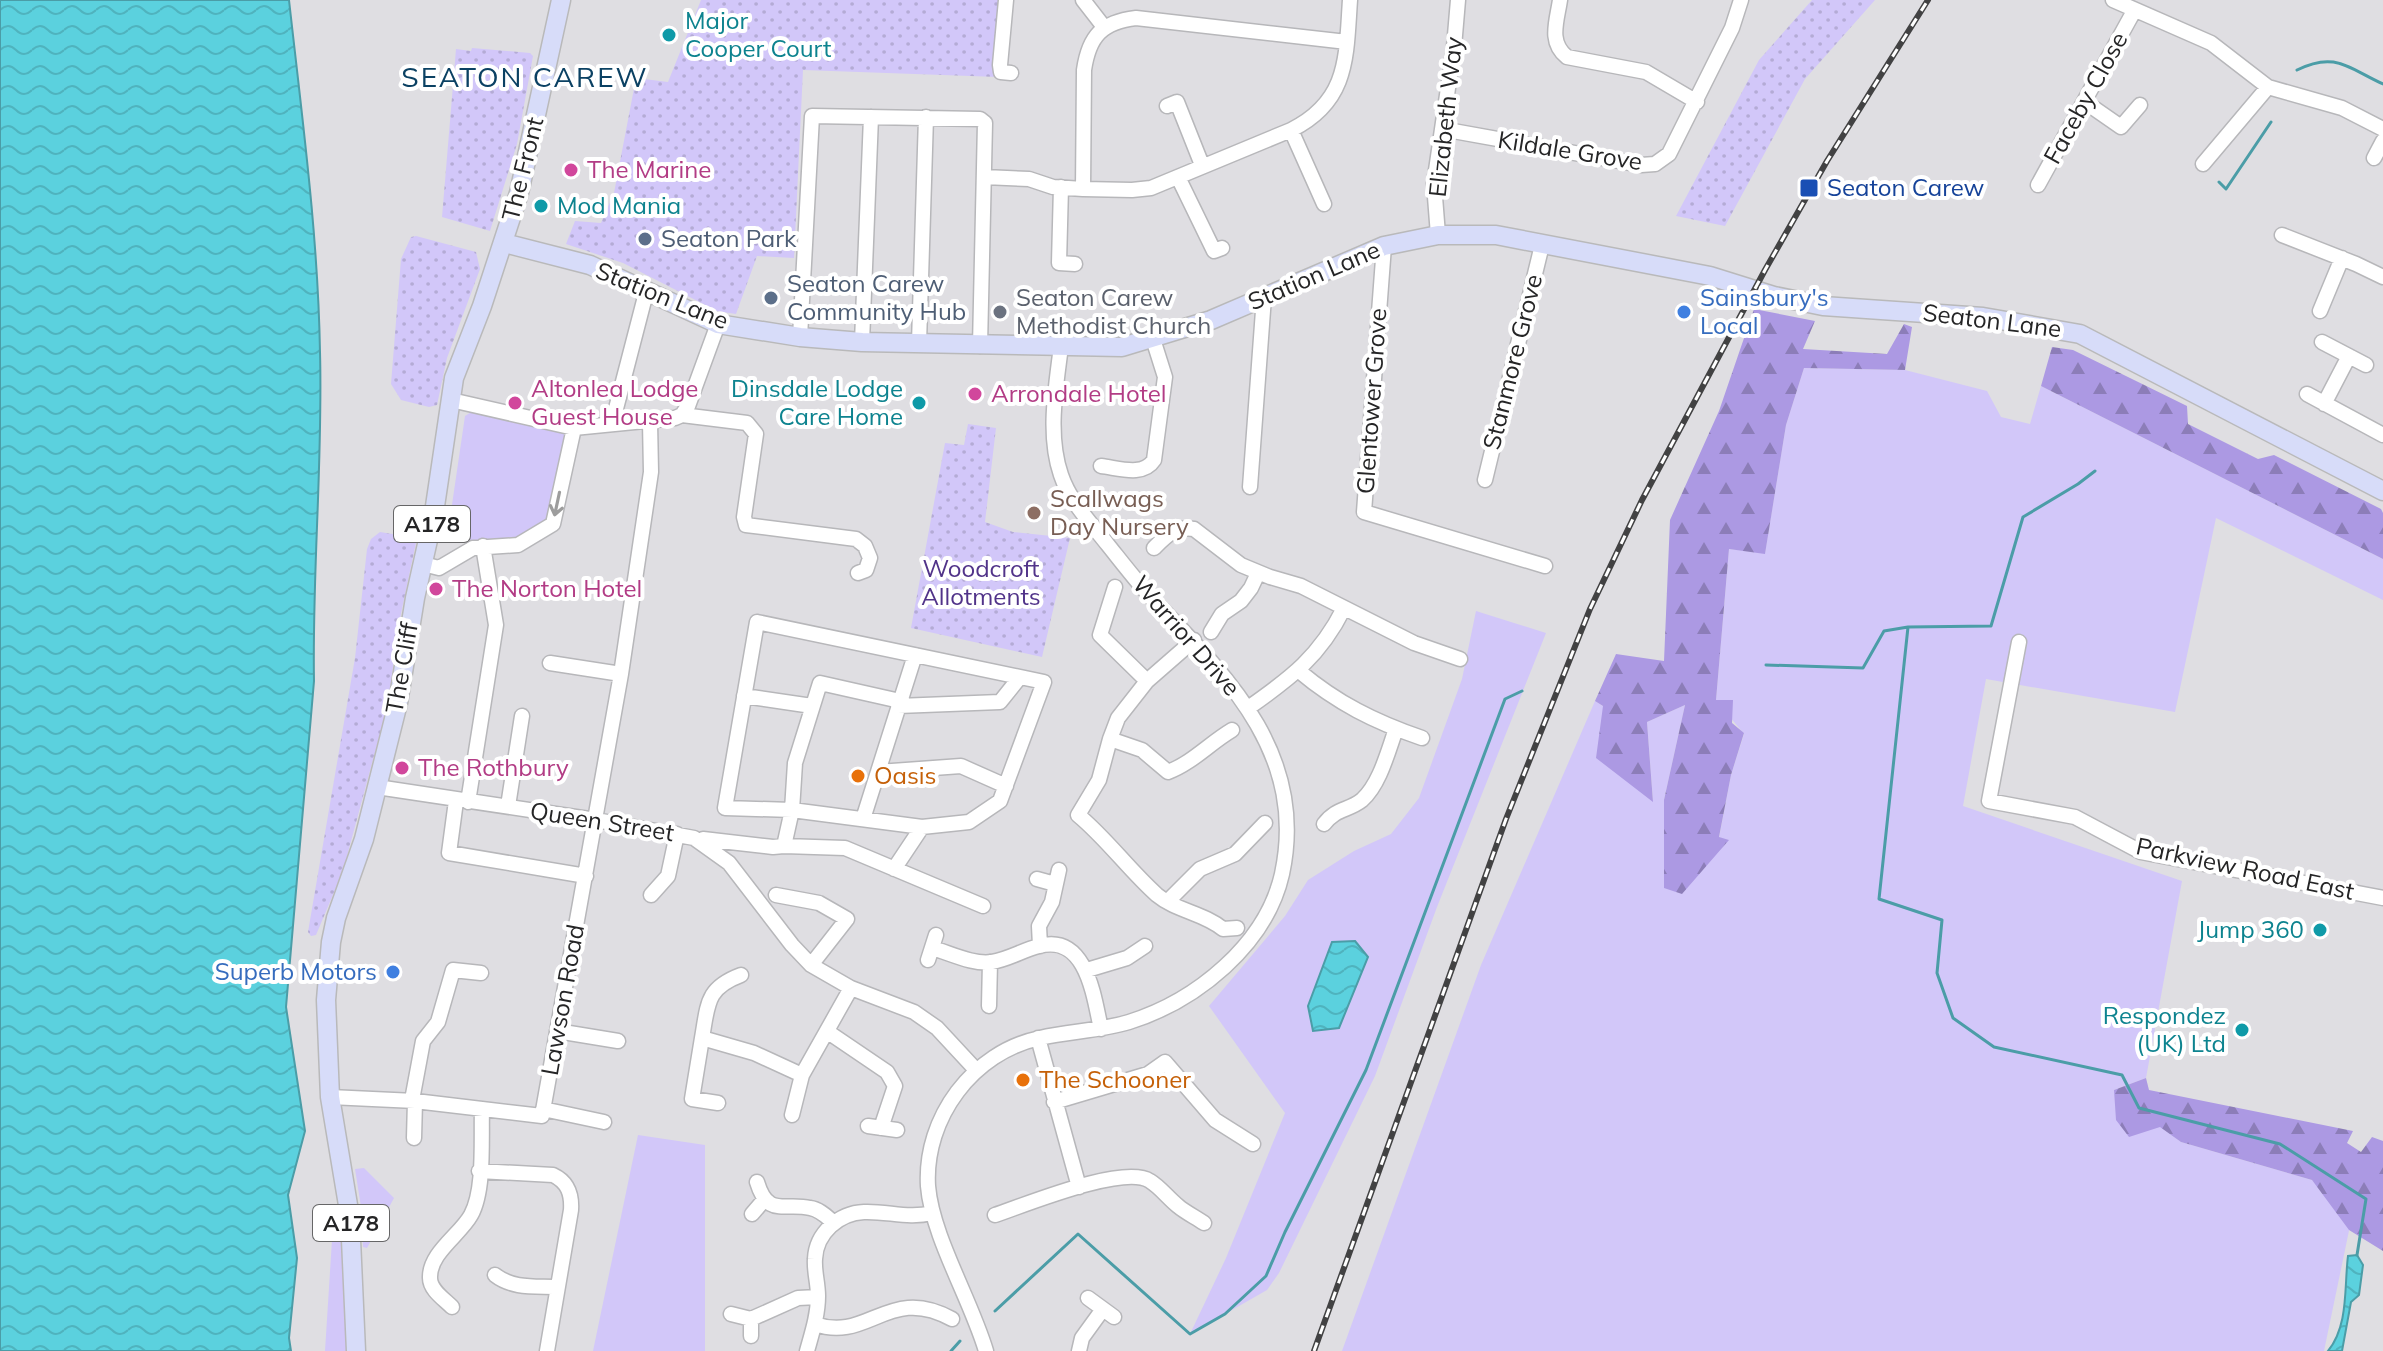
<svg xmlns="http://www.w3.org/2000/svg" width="2383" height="1351" viewBox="0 0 2383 1351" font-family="Mulish,sans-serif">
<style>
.grass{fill:#d2c7f9}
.forest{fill:url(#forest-firs)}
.park{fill:url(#park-dots)}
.water{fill:url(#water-waves);stroke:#4b9da7;stroke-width:2}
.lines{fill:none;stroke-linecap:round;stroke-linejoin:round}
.stream{stroke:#4b9da7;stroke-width:3}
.minor-casing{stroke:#b7b7ba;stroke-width:17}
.major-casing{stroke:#b9b9ba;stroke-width:21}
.minor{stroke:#fff;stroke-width:14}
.major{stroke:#d7dcf9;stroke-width:18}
.rail-casing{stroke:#424243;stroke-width:6}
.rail{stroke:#fff;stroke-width:3;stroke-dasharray:9;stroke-linecap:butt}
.oneway{stroke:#9d9d9d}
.culture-dot{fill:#0f9aa8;stroke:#fff;stroke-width:3}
.hotel-dot{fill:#d1479c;stroke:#fff;stroke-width:3}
.transit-dot{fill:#1a4fb4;stroke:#fff;stroke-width:3}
.service-dot{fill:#5c6f8a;stroke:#fff;stroke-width:3}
.worship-dot{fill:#6b7280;stroke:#fff;stroke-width:3}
.shop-dot{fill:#3f7fe0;stroke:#fff;stroke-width:3}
.education-dot{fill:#8d6e63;stroke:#fff;stroke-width:3}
.food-dot{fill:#e8710a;stroke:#fff;stroke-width:3}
.labels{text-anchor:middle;stroke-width:8;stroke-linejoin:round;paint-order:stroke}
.shield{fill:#fff;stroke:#666667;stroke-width:2}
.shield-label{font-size:22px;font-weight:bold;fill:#252526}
.culture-label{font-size:24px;fill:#0d838f;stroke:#fff;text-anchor:end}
.street-label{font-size:24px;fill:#252526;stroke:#fff}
.hotel-label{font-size:24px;fill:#b23c85;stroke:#fff;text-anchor:start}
.transit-label{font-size:24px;fill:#164399;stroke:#fff;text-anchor:start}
.service-label{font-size:24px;fill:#4e5e75;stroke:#fff;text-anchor:start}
.worship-label{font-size:24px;fill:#5b616d;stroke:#fff;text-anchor:start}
.shop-label{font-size:24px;fill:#366cbe;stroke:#fff;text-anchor:start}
.education-label{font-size:24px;fill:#785e54;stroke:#fff;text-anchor:start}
.park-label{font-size:24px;fill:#513389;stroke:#fff}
.food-label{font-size:24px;fill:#c56008;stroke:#fff;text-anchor:start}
.quarter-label{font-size:28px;letter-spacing:2px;fill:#0b4163;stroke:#fff}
</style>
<defs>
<pattern id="forest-firs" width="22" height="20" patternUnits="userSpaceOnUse" patternTransform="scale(2)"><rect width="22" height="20" fill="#ac99e3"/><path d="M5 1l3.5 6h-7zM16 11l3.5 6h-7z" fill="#8c7db8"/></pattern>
<pattern id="park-dots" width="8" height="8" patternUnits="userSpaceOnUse" patternTransform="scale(2)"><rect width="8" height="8" fill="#d2c7f9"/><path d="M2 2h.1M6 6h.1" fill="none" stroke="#b4abd5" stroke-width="1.8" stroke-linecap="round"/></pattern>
<pattern id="water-waves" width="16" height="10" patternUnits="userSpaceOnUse" patternTransform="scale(2)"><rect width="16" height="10" fill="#5bd1de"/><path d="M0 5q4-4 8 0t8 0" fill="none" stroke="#4fb3be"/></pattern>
</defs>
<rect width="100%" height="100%" fill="#dfdee2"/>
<!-- grass -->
<path class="grass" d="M1804,368L1905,370L1987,391L2001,417L2030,424L2041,386L2383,559V600L2216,518L2175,712L1986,679L1963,806L2182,881L2146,1078L2114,1090L2181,1142L2312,1180L2351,1221L2324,1351H1342L1481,965L1595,701L1603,706L1653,801L1647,722L1685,705L1664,800V888L1728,840L1719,838L1731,775L1744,734L1716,700L1729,549L1765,553L1786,425Z
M473,411L564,434L566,442L545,523C536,528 526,535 516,538C499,544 463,544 448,532L465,416Z
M1476,611L1546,633L1437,907L1375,1076L1279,1273L1267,1290L1190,1334L1226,1258L1285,1113L1209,1006L1285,916L1308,880L1354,851L1391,834L1419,798L1462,679Z
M638,1135L705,1145V1351H593Z
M364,1168L394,1198L367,1248L363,1247L361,1207L355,1169Z
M333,1224L341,1225L347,1351H325Z"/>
<!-- forest -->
<path class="forest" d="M1754,309L1815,321L1803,349L1887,354L1904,324L1912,327L1905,370L1804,368L1786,425L1765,554L1729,549L1716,700H1733L1732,723L1744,733L1731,775L1719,837L1729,840L1682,894L1664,888V800L1685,705L1647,722L1653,802L1596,758L1603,706L1595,701L1616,654L1664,661L1670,520L1719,411Z
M2052,347L2073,350L2187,406L2188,424L2258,459L2274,455L2381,509L2383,513V559L2041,386Z
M2146,1078L2149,1090L2353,1131L2347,1143L2361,1152L2372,1137L2383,1141V1251L2349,1230L2312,1180L2181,1142L2160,1127L2129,1137L2116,1120L2114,1090Z"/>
<!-- park -->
<path class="park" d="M701,0H1005L998,77L803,70L794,258L757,256L736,314L717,311L623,263L566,244L575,221L601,223L614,193L636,78L668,82Z
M1812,0H1875L1805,79L1725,226L1676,216L1759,60Z
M472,48L530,53L533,56L517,144L490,231L442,217L456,49L471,51Z
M416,236L476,252L480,269L447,358L437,405L429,407L401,400L391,384L401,259L411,237Z
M968,424L996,428L985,522L1013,532L1070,538L1042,657L911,628L945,443L964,445Z
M380,532L417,538L399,623L388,704L343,871L316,935L311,936L308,932L355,658L367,549L371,539Z"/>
<!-- water -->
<path class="water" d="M0,0H289C302,117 318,234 320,352C323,462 312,571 314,681L286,1007L305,1131L288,1195L297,1258L289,1338L291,1351H0Z
M1355,941L1368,957L1339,1028L1313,1031L1308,1006L1332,942Z
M2357,1255L2363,1265L2359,1295L2351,1302L2342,1351H2328C2349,1325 2344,1287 2348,1256Z"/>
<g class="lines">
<!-- stream -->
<path class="stream" d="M2297,70C2335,51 2348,68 2383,84
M2219,182L2226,189L2271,122
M1908,627L1991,626L2023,517L2078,484L2095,471
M1766,665L1863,668L1884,631L1908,627L1879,899L1942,920L1937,973L1953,1018L1994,1047L2122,1075L2139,1108L2280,1144L2366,1199L2357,1255
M995,1311L1078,1234L1190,1334L1225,1314L1266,1276L1285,1232L1366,1070L1505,699L1522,691
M951,1351L960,1341"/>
<defs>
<path id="minor" d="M1006,0L1000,65L1001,72L1011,73
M1083,0L1104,27
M1560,0C1557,21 1548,42 1567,57L1646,72L1697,102
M2113,0L2211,43L2268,87L2342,108L2383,129
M2085,102L2121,127L2140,105
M1167,106L1177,102L1202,165
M1442,129L1641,165L1655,164L1669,154L1732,28L1741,0
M1291,130L1324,204
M2374,158L2383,141
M2203,164L2268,87
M984,177L1029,179L1053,187L1083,189L1132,190L1151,188L1291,130C1349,101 1346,57 1350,0
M1178,177L1214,251L1222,248
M2038,185L2134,11
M1061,187L1059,263L1075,264
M1083,189L1084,70C1089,36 1102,22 1136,18L1347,42
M1438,235L1434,184L1454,47L1458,0
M2282,235L2356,264L2383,277
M1384,246L1364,512L1545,566
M2320,311L2342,258
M800,337L812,116L980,119L985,123L980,346
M862,342L871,117
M2322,342L2366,365
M919,343L926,117
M2307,394L2383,435
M451,400L574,428L675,418L682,415L688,406L718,324
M2324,404L2349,356
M682,415L747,423L756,434L744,517L746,525L856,539L865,546L870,558L866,570L858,573
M612,424L647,289
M1101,466C1119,468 1143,477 1154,460L1165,377L1153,339
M1485,480L1542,245
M1250,487L1264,297
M1154,548C1166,536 1175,526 1194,529L1241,565L1270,577L1301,586L1414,643L1460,659
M423,564L439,568L473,548L518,545L553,524L574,428
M1115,587L1100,635L1147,681L1118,718L1110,739L1099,780L1078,815C1107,839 1129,870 1157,895C1176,911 1204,913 1223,929L1237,928
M757,622L1044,682L1000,801L969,822L922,827L792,810L725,808Z
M1211,632L1222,614L1241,601L1251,588L1258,573
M2019,642L1989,801L2075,817L2141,852L2383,898
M550,663L621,674
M1299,671C1337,703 1375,722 1422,738
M1147,681L1194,640
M744,696L812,706
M898,706L1000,702L1020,677
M1248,708C1291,678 1320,656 1344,608
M1110,739L1142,750L1168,772C1192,763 1210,743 1232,730
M878,772L961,766L1006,786
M377,787L596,820L694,838L729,863L792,945L811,965L851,988L914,1012L937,1028L976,1070
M456,801L449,853L586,876
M468,802L496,625L483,546
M508,806L522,716
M863,819L915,655
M1324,824C1336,808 1348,811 1362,800C1380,784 1388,751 1396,729
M703,839L773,847L784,846L792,810L795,763L820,683L900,701
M784,846L845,848L983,906
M894,869L922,827
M1037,879L1055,884
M651,895L668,876L677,834
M776,895L819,903L847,919L811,965
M1168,901L1200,869L1235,854L1265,823
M1040,946L1039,926L1052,902L1059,870
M932,948C950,953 973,965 992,962C1009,959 1023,950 1039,946C1087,933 1094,998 1101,1029
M928,960L936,935
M1087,970L1127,958L1145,946
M741,975C706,988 708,1004 702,1038L754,1053L802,1075L851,988
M989,1006L990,962
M557,1031L618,1041
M828,1032L887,1072L895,1086L881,1128
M702,1038L692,1099L718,1103
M1038,1038L1079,1187
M330,1097L415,1101L542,1116L621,674L651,472L650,422
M412,1100L423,1041L438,1022L453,970L481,973
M1054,1102L1148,1074L1165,1062L1215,1120L1253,1144
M543,1109L604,1122
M792,1115L802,1075
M868,1126L897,1130
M414,1138L415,1101
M479,1171L553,1175C568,1182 572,1194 571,1210L547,1351
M757,1182C768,1218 784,1202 810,1208C819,1209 826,1216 833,1222
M752,1214L764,1200
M995,1215C1025,1205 1124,1164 1150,1181C1160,1187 1168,1198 1178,1206C1185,1212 1195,1217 1204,1223
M495,1275C513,1289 535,1286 556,1287
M1088,1298L1114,1317
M452,1307C444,1299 430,1290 430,1278C429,1253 460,1235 471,1215C485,1190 481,1138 482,1109
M731,1314L751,1319L798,1298L818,1297
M751,1319V1336
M815,1324C868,1343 889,1284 952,1319
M807,1351C812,1333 818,1315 818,1296C818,1283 814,1271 815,1259C816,1233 839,1213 864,1212C888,1211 908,1219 932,1213
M986,1351C971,1300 932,1236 928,1186C924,1118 973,1052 1040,1038C1069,1031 1100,1031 1129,1022C1196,1001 1266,945 1282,874C1307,758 1232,681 1158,605C1140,586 1124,565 1108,545C1091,523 1070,502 1061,475C1047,434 1056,388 1061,346
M1079,1351L1082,1338L1103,1309"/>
<path id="major" d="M504,243L590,265L718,324L800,337L862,342L1122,347L1211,320L1384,246L1438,235H1496L1710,276L1774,296L1823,306L1983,317L2080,334L2383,491
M356,1351L350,1217L330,1097L326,1000L331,942L336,918L364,839L398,703L415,598L434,513L454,378L482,306L519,193L561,0"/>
</defs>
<!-- minor casing -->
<use href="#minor" class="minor-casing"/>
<!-- major casing -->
<use href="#major" class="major-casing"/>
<!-- minor -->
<use href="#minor" class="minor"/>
<!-- major -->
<use href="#major" class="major"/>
<defs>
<path id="rail" d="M1314,1351L1506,819L1590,609L1642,500L1765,270L1827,161L1928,0"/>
</defs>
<!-- rail casing -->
<use href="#rail" class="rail-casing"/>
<!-- rail -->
<use href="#rail" class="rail"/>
</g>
<!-- one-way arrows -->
<defs><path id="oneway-shaft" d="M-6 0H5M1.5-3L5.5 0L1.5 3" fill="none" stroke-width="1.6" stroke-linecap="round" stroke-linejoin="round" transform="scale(2)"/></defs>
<use class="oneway" href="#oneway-shaft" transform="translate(557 504) rotate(102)"/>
<!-- markers -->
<g class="culture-dot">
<circle cx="669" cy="35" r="8"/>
<circle cx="541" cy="206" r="8"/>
<circle cx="919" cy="403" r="8"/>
<circle cx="2320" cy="930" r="8"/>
<circle cx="2242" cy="1030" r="8"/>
</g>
<g class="hotel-dot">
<circle cx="571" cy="170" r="8"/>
<circle cx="975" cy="394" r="8"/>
<circle cx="515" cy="403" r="8"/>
<circle cx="436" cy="589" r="8"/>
<circle cx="402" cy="768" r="8"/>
</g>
<rect class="transit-dot" x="1799" y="178" width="20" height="20" rx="4"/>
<g class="service-dot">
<circle cx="645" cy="239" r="8"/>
<circle cx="771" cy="298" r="8"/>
</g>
<circle class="worship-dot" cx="1000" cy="312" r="8"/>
<g class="shop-dot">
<circle cx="1684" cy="312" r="8"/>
<circle cx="393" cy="972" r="8"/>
</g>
<circle class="education-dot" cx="1034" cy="513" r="8"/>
<g class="food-dot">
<circle cx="858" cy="776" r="8"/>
<circle cx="1023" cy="1080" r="8"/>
</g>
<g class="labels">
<!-- shield labels -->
<g class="shield">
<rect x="394" y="506" width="76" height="36" rx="6"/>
<rect x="313" y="1205" width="76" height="36" rx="6"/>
</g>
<g class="shield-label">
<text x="432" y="532">A178</text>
<text x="351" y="1231">A178</text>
</g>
<!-- culture labels -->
<g class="culture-label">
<text x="685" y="29" text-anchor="start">Major<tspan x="685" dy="28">Cooper Court</tspan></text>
<text x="557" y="214" text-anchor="start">Mod Mania</text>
<text x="903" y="397">Dinsdale Lodge<tspan x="903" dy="28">Care Home</tspan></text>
<text x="2304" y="938">Jump 360</text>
<text x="2226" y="1024">Respondez<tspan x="2226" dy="28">(UK) Ltd</tspan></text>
</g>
<!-- street labels -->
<g class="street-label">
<text transform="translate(2086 98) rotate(-61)" y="8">Faceby Close</text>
<text transform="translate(1446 117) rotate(-84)" y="8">Elizabeth Way</text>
<text transform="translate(1570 151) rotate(9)" y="8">Kildale Grove</text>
<text transform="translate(523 169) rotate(-76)" y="8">The Front</text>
<text transform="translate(1314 276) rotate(-23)" y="8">Station Lane</text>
<text transform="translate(662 296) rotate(22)" y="8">Station Lane</text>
<text transform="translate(1992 321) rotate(7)" y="8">Seaton Lane</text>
<text transform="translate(1513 362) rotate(-76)" y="8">Stanmore Grove</text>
<text transform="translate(1372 401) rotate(-86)" y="8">Glentower Grove</text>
<text transform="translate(1186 636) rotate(49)" y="8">Warrior Drive</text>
<text transform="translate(402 668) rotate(-80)" y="8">The Cliff</text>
<text transform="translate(602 822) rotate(9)" y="8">Queen Street</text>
<text transform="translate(2245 869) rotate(12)" y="8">Parkview Road East</text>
<text transform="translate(563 1000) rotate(-80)" y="8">Lawson Road</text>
</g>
<!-- hotel labels -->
<g class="hotel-label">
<text x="587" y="178">The Marine</text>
<text x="531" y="397">Altonlea Lodge<tspan x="531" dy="28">Guest House</tspan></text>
<text x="991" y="402">Arrondale Hotel</text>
<text x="452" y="597">The Norton Hotel</text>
<text x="418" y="776">The Rothbury</text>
</g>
<!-- transit labels -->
<g class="transit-label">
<text x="1827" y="196">Seaton Carew</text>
</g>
<!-- service labels -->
<g class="service-label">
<text x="661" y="247">Seaton Park</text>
<text x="787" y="292">Seaton Carew<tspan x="787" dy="28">Community Hub</tspan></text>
</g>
<!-- worship labels -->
<g class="worship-label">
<text x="1016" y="306">Seaton Carew<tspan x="1016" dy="28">Methodist Church</tspan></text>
</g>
<!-- shop labels -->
<g class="shop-label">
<text x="1700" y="306">Sainsbury's<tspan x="1700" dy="28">Local</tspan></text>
<text x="377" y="980" text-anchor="end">Superb Motors</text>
</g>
<!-- education labels -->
<g class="education-label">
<text x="1050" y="507">Scallwags<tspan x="1050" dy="28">Day Nursery</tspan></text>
</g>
<!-- park labels -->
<g class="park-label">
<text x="981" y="577">Woodcroft<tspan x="981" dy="28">Allotments</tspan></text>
</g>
<!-- food labels -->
<g class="food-label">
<text x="874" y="784">Oasis</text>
<text x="1039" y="1088">The Schooner</text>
</g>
<!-- quarter labels -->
<g class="quarter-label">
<text x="525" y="87">SEATON CAREW</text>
</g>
</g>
</svg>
